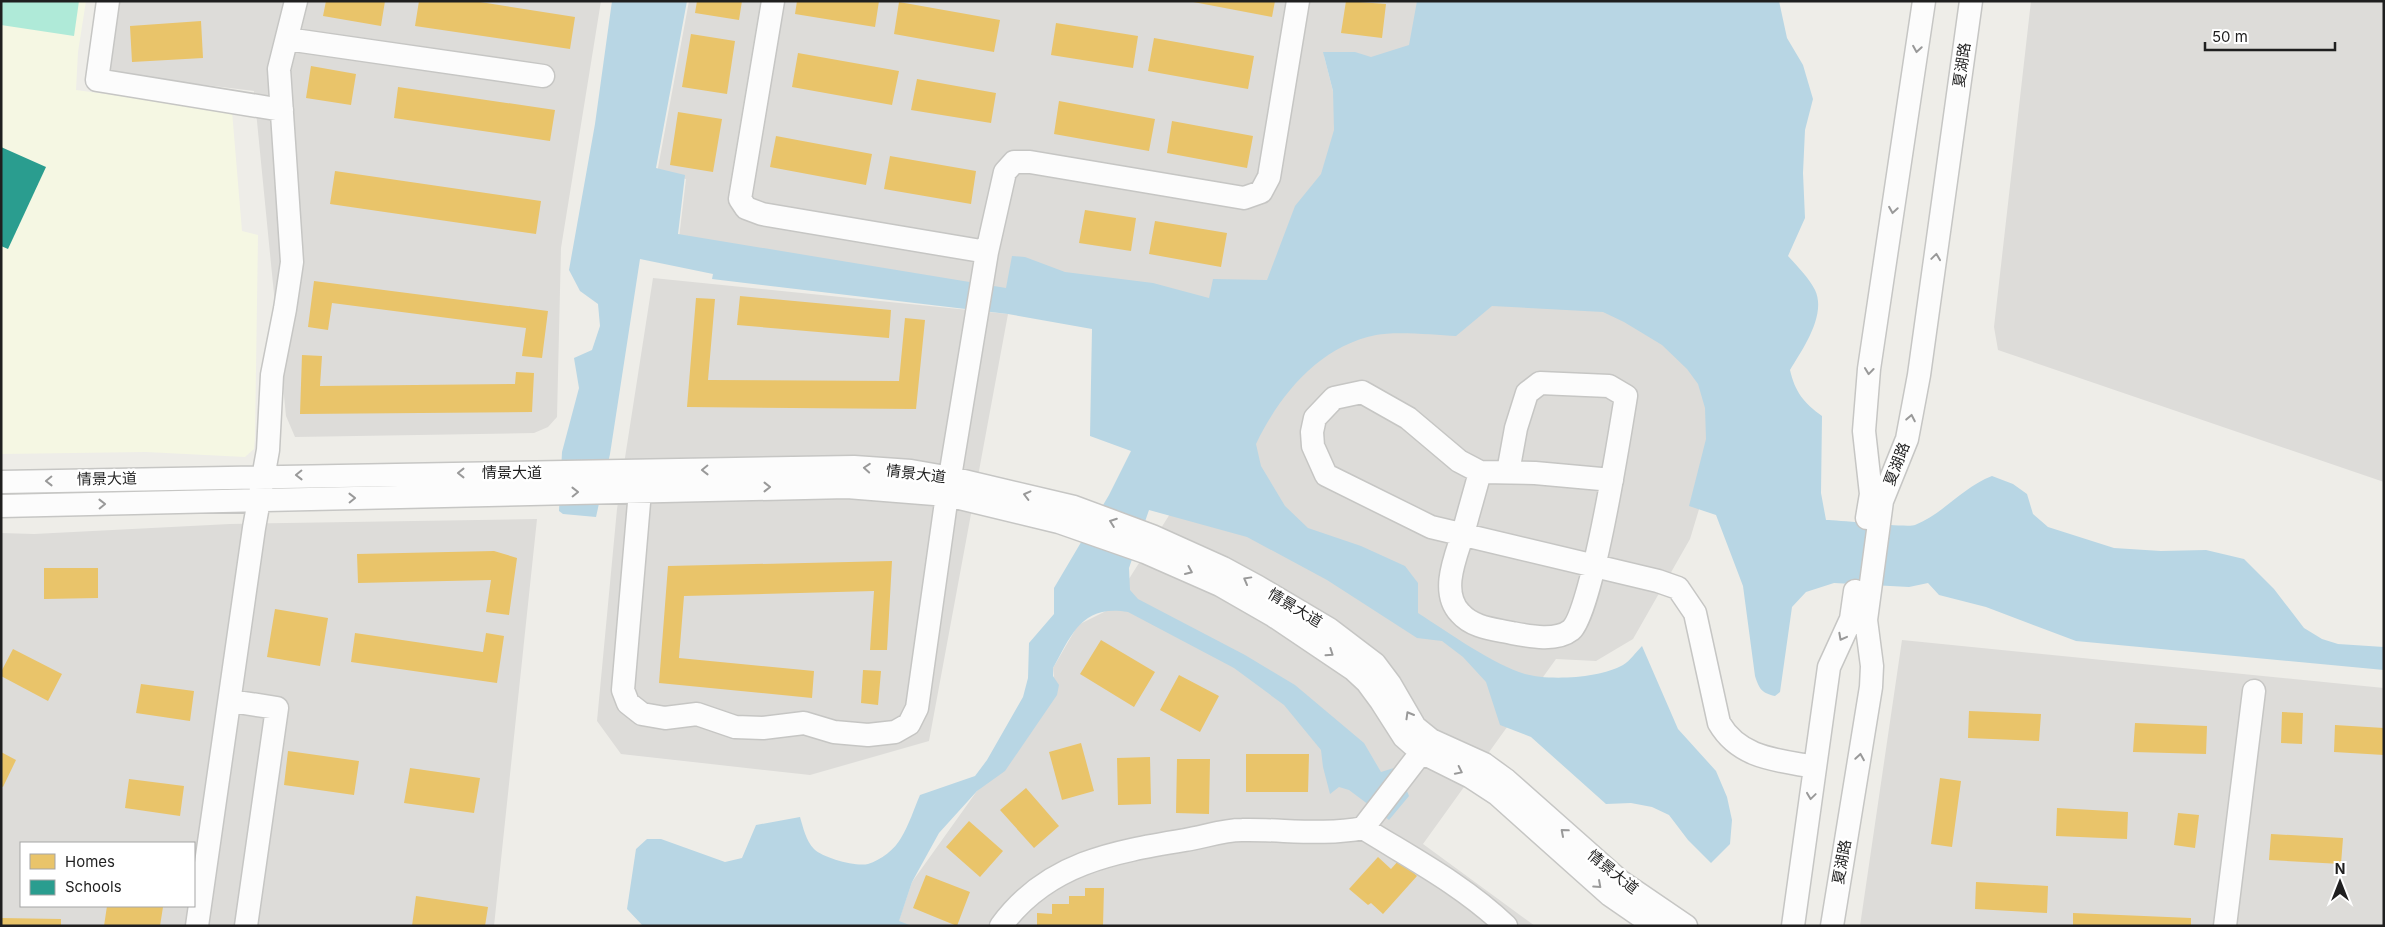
<svg xmlns="http://www.w3.org/2000/svg" width="2385" height="927" viewBox="0 0 2385 927" font-family="Inter,'Noto Sans SC',sans-serif">
<style>
.residential{fill:#dddcd9;fill-rule:evenodd}
.education{fill:#f5f7e3}
.pitch{fill:#afead8}
.water{fill:#b8d6e4}
.homes{fill:#e9c46a}
.schools{fill:#2a9d8f}
.lines{fill:none;stroke-linecap:round;stroke-linejoin:round}
.minor-casing{stroke:#c6c6c4;stroke-width:25}
.minor{stroke:#fcfcfc;stroke-width:22}
.oneway{stroke:#999}
.labels{text-anchor:middle;stroke-width:5;stroke-linejoin:round;paint-order:stroke}
.street-label{font-size:15px;fill:#1f1f1f;stroke:#fff}
</style>
<rect width="100%" height="100%" fill="#eeede8"/>
<!-- residential -->
<path class="residential" d="M120,1H601L561,248L557,417L548,427L534,433L295,437L286,416L254,91L110,73Z
M689,1H1418L1409,49L1371,61L1324,56L1334,95L1335,135L1322,179L1268,284L1210,303L1008,292L679,238L686,179L657,173Z
M2031,1H2384V482L1998,350L1994,327Z
M653,278L1008,314L929,741L810,775L621,754L597,721L617,509Z
M1531,300L1619,303L1705,367L1710,473L1690,539L1633,639L1596,661L1556,659L1423,844L1535,926H897L912,882L977,791L1056,695L1053,668L1078,625L1110,609L1221,433L1345,336L1443,310Z
M537,519L494,926H1V533L34,534L230,524ZM21,843H194V906H21Z
M1902,640L2384,688V926H1860Z"/>
<!-- education -->
<path class="education" d="M1,1H86L78,52L76,90L232,111L242,231L258,235L255,437L254,449L245,457L146,452L1,454Z"/>
<!-- pitch -->
<path class="pitch" d="M1,1H79L74,36L1,25Z"/>
<!-- water -->
<path class="water" d="M612,1H687L656,168L685,175L678,234L1006,288L1012,256L1025,257L1065,272L1153,283L1209,298L1213,279L1267,280L1295,206L1321,174L1334,130L1333,91L1323,52H1355L1371,57L1409,45L1417,1H1779L1787,38L1803,65L1813,99L1805,130L1803,173L1805,218L1788,256C1797,266 1809,278 1815,290C1827,315 1802,350 1790,370C1795,392 1804,403 1822,416L1821,493L1826,520C1840,520 1908,528 1915,525C1943,514 1963,487 1992,476L2013,484L2027,494L2033,514L2048,527L2114,548L2161,551L2206,550L2244,559L2274,589L2304,628L2322,639L2338,644L2384,647V670L2076,641L1986,607L1939,595L1928,583L1909,587L1834,583L1806,592L1792,607L1780,692L1775,696C1761,693 1759,688 1755,676L1743,586L1716,515L1689,506L1706,439L1705,408L1698,384L1687,369L1662,345L1624,322L1603,312L1492,306L1456,336C1435,335 1396,331 1376,335C1320,346 1280,394 1256,444L1261,466L1285,506L1308,528L1361,546L1405,566L1418,583V613C1446,631 1494,665 1525,674C1550,681 1600,678 1623,665C1630,661 1636,652 1642,646L1678,729L1716,771L1727,797L1732,820L1730,844L1711,863L1688,840L1669,815L1652,807L1631,803L1606,804L1531,737L1500,725L1486,682L1463,657L1442,641L1417,638L1327,580L1247,537L1149,510L1129,568L1130,590L1138,599L1245,655L1295,685L1364,743L1381,772L1397,767L1409,796L1389,820L1349,790L1339,787L1330,794L1323,767L1321,750L1284,705L1234,668L1128,612C1082,604 1072,634 1053,668V676L1059,685L1057,695L1005,771L977,791L939,833L912,882L899,921L912,926H643L627,909L636,849L647,839H661L725,862L742,858L756,825L800,817C803,827 806,841 814,849C823,858 856,867 868,864C881,860 895,849 901,838C909,825 914,809 920,795L975,776L987,760L1023,697L1028,678L1029,643L1054,614V588L1109,495L1131,451L1090,436L1092,329L1008,314L712,279L713,274L640,259L610,454L596,517L563,514L559,511L562,452L579,388L574,358L592,350L600,326L598,304L580,291L569,270L595,124Z"/>
<!-- homes -->
<path class="homes" d="M326,1H385L381,26L323,16Z
M419,1H474L575,17L570,49L415,26Z
M697,1H742L739,20L695,13Z
M797,1H879L875,27L795,14Z
M1188,1H1275L1272,17Z
M1346,1L1386,4L1382,38L1341,33Z
M899,2L1000,20L994,52L894,34Z
M201,21L203,58L132,62L130,26Z
M1056,23L1138,36L1133,68L1051,55Z
M691,34L735,41L727,94L682,87Z
M1154,38L1254,56L1248,89L1148,71Z
M798,53L899,71L892,105L792,87Z
M311,66L356,74L351,105L306,98Z
M917,79L996,93L991,123L911,110Z
M398,87L555,110L550,141L394,118Z
M1059,101L1155,119L1149,151L1054,134Z
M678,112L722,119L713,172L670,165Z
M1172,121L1253,136L1247,168L1167,153Z
M776,136L872,154L866,185L770,167Z
M890,156L976,171L971,204L884,189Z
M335,171L541,201L536,234L330,204Z
M1085,210L1136,218L1131,251L1079,243Z
M1155,221L1227,233L1221,267L1149,254Z
M314,281L548,311L542,358L522,356L526,328L332,303L328,330L308,327Z
M740,296L891,310L889,338L737,325Z
M696,298L715,299L708,380L899,381L905,318L925,320L916,409L687,407Z
M302,355L322,356L320,386L515,384L516,372L534,373L532,412L300,414Z
M494,551L517,558L509,615L486,612L491,580L358,583L357,554Z
M892,561L887,650H870L874,591L684,596L679,658L814,671L812,698L659,683L668,566Z
M44,568H98V598L44,599Z
M275,609L328,618L320,666L267,657Z
M355,633L483,652L486,633L504,636L497,683L351,662Z
M1101,640L1155,672L1134,707L1080,674Z
M13,649L62,674L48,701L1,676V672Z
M863,670L881,671L878,705L861,703Z
M1179,675L1219,696L1200,732L1160,710Z
M141,684L194,691L190,721L136,713Z
M1969,711L2041,714L2039,741L1968,738Z
M2282,712L2303,713L2302,744L2281,743Z
M2135,723L2207,726L2206,754L2133,752Z
M2335,725L2384,728V755L2334,752Z
M1081,743L1094,791L1062,800L1049,752Z
M288,751L359,761L354,795L284,785Z
M1,752L16,760L3,787L1,786Z
M1246,754H1309L1308,792H1246Z
M1150,757L1151,804L1118,805L1117,758Z
M1177,759H1210L1209,814L1176,813Z
M410,768L480,778L474,813L404,803Z
M1940,778L1961,781L1952,847L1931,844Z
M129,779L184,786L180,816L125,808Z
M1026,788L1059,826L1034,848L1000,810Z
M2057,808L2128,812L2127,839L2056,836Z
M2178,813L2199,815L2195,848L2174,845Z
M969,821L1003,851L980,877L946,847Z
M2271,834L2343,838L2341,864L2269,860Z
M1378,857L1391,869L1399,860L1417,876L1383,914L1371,903L1368,905L1349,889Z
M926,875L970,892L957,926L913,908Z
M1976,882L2048,886L2047,913L1975,909Z
M1085,888H1104L1103,926H1037V913L1052,914V904H1069V896H1085Z
M416,896L488,907L485,926H412Z
M107,906L163,907L160,926H104Z
M2073,913L2191,918V926H2073Z
M1,918L61,919V926H1Z"/>
<!-- schools -->
<path class="schools" d="M1,147L46,167L8,249L1,246Z"/>
<g class="lines">
<defs>
<path id="minor" d="M108,1L97,80L282,110
M773,1L740,199L746,208L762,214L987,252L1005,172L1014,162H1030L1244,198L1261,192L1269,177L1298,1
M287,39L543,76
M1480,472C1475,491 1469,511 1464,530C1457,554 1439,591 1460,613C1473,628 1494,629 1512,633C1528,636 1556,642 1571,630C1592,612 1620,433 1626,396L1609,386L1540,383L1527,393L1516,428L1508,472
M1612,480L1535,473L1480,472L1459,461L1408,418L1362,392L1334,398L1315,418L1312,432L1313,446L1326,475L1431,527L1658,581L1678,588L1695,613L1719,723C1740,759 1778,760 1815,767
M1,482L854,467L911,471L951,478L1074,507L1152,536L1223,568L1258,587L1329,629L1375,664L1390,684L1415,727L1431,740L1484,764L1506,780L1620,881L1686,926
M640,491L623,690L628,703L642,714L665,718L697,714L735,727L763,728L804,723L834,732L868,735L895,732L909,724L917,708L947,495L987,252
M1,506L847,487L947,495L1059,522L1145,552L1220,585L1274,616L1353,669L1367,682L1381,701L1404,737L1421,752L1471,777L1497,794L1610,895L1655,926
M1867,518L1871,494L1864,431L1869,369L1924,1
M231,701L277,708L246,926
M1363,828C1413,859 1463,885 1506,926
M197,926L254,528L268,450L272,375L285,309L292,262L279,69L296,1
M1001,926C1047,863 1113,852 1185,840C1204,837 1223,830 1242,830C1282,829 1323,836 1363,828L1430,741
M1793,926L1829,667L1851,619L1855,591
M1832,926L1871,687L1872,666L1866,620L1882,501L1907,439L1919,375L1971,1
M2225,926L2254,691"/>
</defs>
<!-- minor casing -->
<use href="#minor" class="minor-casing"/>
<!-- minor -->
<use href="#minor" class="minor"/>
</g>
<!-- one-way arrows -->
<defs><path id="oneway-chevron" d="M-2-3.5L2.5 0L-2 3.5" fill="none" stroke-width="1.6" stroke-linecap="round" stroke-linejoin="round" transform="scale(1.25)"/></defs>
<g class="oneway">
<use href="#oneway-chevron" transform="translate(1917 49) rotate(99)"/>
<use href="#oneway-chevron" transform="translate(1893 210) rotate(99)"/>
<use href="#oneway-chevron" transform="translate(1936 257) rotate(-82)"/>
<use href="#oneway-chevron" transform="translate(1869 371) rotate(96)"/>
<use href="#oneway-chevron" transform="translate(1911 418) rotate(-79)"/>
<use href="#oneway-chevron" transform="translate(867 468) rotate(-176)"/>
<use href="#oneway-chevron" transform="translate(705 470) rotate(179)"/>
<use href="#oneway-chevron" transform="translate(461 473) rotate(180)"/>
<use href="#oneway-chevron" transform="translate(299 475) rotate(179)"/>
<use href="#oneway-chevron" transform="translate(49 481) rotate(179)"/>
<use href="#oneway-chevron" transform="translate(767 487)"/>
<use href="#oneway-chevron" transform="translate(575 492) rotate(-1)"/>
<use href="#oneway-chevron" transform="translate(1027 495) rotate(-166)"/>
<use href="#oneway-chevron" transform="translate(352 498) rotate(-1)"/>
<use href="#oneway-chevron" transform="translate(102 504) rotate(-1)"/>
<use href="#oneway-chevron" transform="translate(1113 522) rotate(-160)"/>
<use href="#oneway-chevron" transform="translate(1189 571) rotate(24)"/>
<use href="#oneway-chevron" transform="translate(1247 580) rotate(-151)"/>
<use href="#oneway-chevron" transform="translate(1842 637) rotate(118)"/>
<use href="#oneway-chevron" transform="translate(1330 653) rotate(34)"/>
<use href="#oneway-chevron" transform="translate(1409 715) rotate(-120)"/>
<use href="#oneway-chevron" transform="translate(1860 757) rotate(-81)"/>
<use href="#oneway-chevron" transform="translate(1459 771) rotate(26)"/>
<use href="#oneway-chevron" transform="translate(1811 796) rotate(98)"/>
<use href="#oneway-chevron" transform="translate(1564 832) rotate(-139)"/>
<use href="#oneway-chevron" transform="translate(1598 885) rotate(42)"/>
</g>
<g class="labels">
<!-- street labels -->
<g class="street-label">
<text transform="translate(1962 65) rotate(-82)" y="5">夏湖路</text>
<text transform="translate(1897 464) rotate(-69)" y="5">夏湖路</text>
<text x="512" y="478">情景大道</text>
<text transform="translate(916 474) rotate(7)" y="5">情景大道</text>
<text transform="translate(107 479) rotate(-1)" y="5">情景大道</text>
<text transform="translate(1295 608) rotate(31)" y="5">情景大道</text>
<text transform="translate(1842 862) rotate(-80)" y="5">夏湖路</text>
<text transform="translate(1613 872) rotate(39)" y="5">情景大道</text>
</g>
</g>
<!-- border -->
<rect width="2385" height="927" fill="none" stroke="#1f1f1f" stroke-width="5"/>
<!-- legend -->
<rect x="20" y="842" width="175" height="65" fill="#ffffff" stroke="#a5a5a5"/>
<rect x="30" y="854" width="25" height="15" fill="#e9c46a" stroke="#a5a5a5"/>
<text x="65" y="867" font-size="15" fill="#1f1f1f">Homes</text>
<rect x="30" y="880" width="25" height="15" fill="#2a9d8f" stroke="#a5a5a5"/>
<text x="65" y="892" font-size="15" fill="#1f1f1f">Schools</text>
<!-- north arrow -->
<g transform="translate(2340 882)" stroke="#ffffff" stroke-width="4" paint-order="stroke">
<path d="M0-4L9 19L0 12L-9 19Z" fill="#1f1f1f"/>
<text y="-8" font-size="14" font-weight="bold" text-anchor="middle" fill="#1f1f1f">N</text>
</g>
<!-- scale -->
<path d="M2205 42v8h130v-8" fill="none" stroke="#1f1f1f" stroke-width="2.5"/>
<text x="2212" y="42" font-size="15" fill="#1f1f1f" stroke="#ffffff" stroke-width="4" paint-order="stroke">50 m</text>
</svg>
